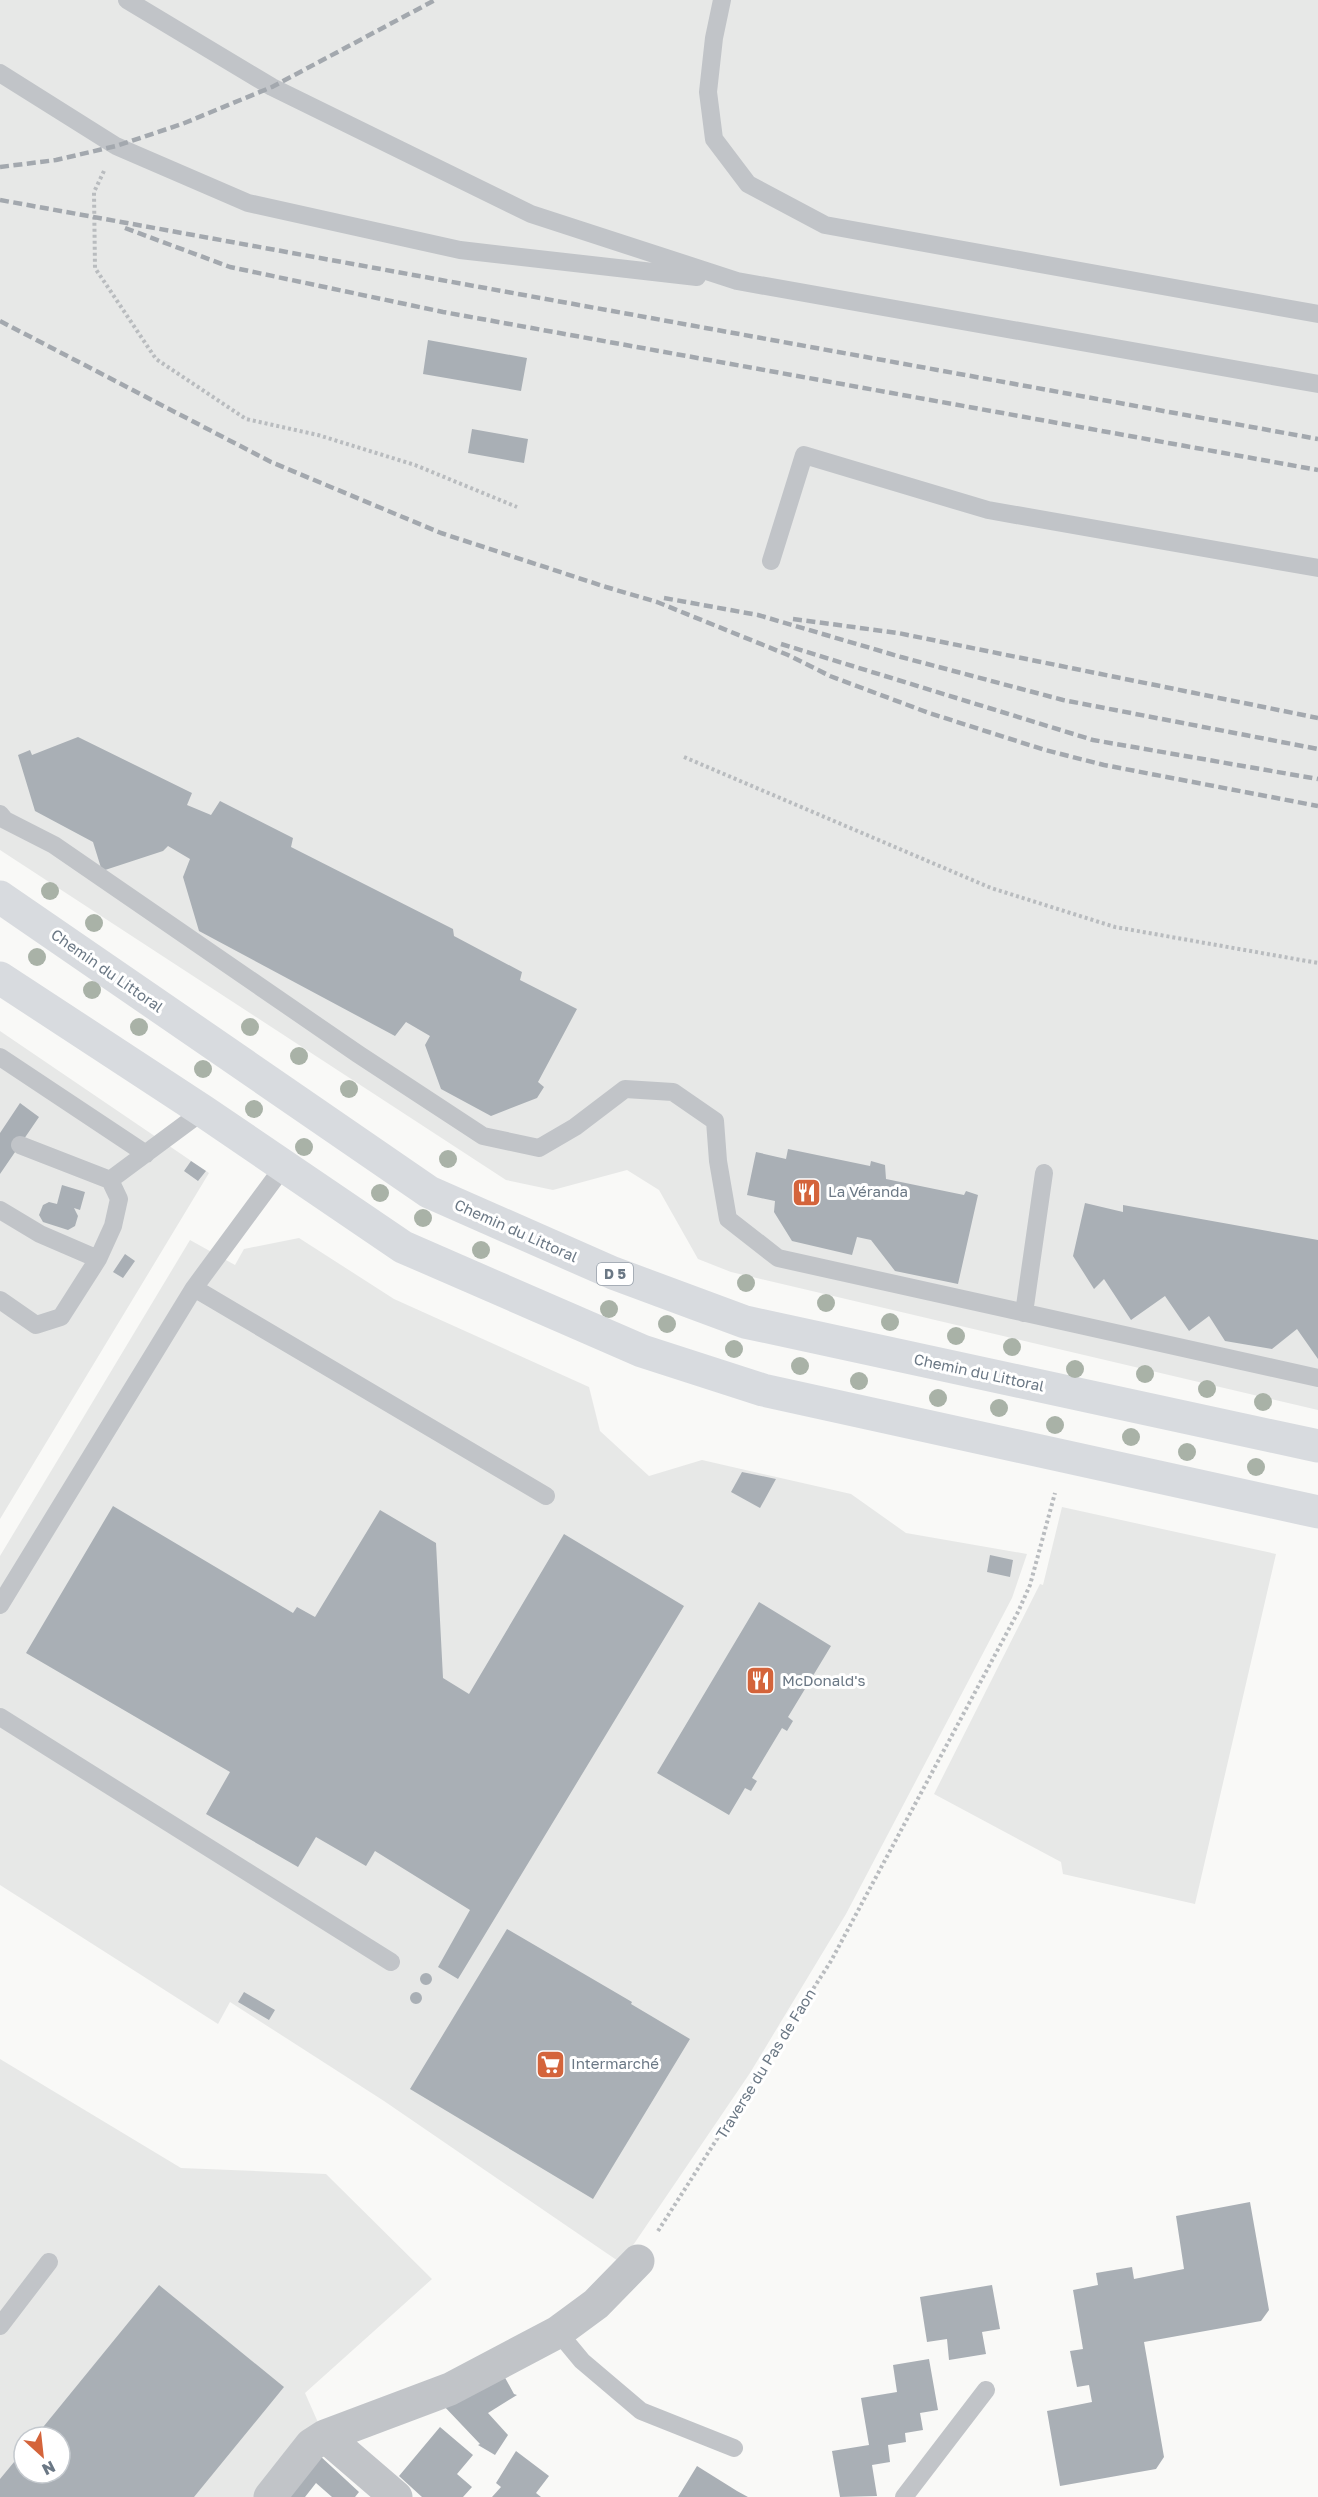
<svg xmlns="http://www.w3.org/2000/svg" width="1318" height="2497" viewBox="0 0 1318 2497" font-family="'Golos Text',sans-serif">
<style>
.built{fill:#e7e8e7;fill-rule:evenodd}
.building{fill:#a9afb5}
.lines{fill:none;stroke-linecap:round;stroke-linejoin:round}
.path{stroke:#b9bcbf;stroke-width:4;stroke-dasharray:3 3;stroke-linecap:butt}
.lane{stroke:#c1c4c8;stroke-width:18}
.street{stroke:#c1c4c8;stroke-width:33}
.primary{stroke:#d8dbdf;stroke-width:33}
.rail{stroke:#a3a8ae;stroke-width:4.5;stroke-dasharray:9 4.5;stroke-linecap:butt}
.tree{fill:#a9b2a7}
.labels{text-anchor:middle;stroke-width:6;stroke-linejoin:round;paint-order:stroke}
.shield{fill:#fff;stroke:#97a0aa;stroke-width:1.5}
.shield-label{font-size:14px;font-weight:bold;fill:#6b7885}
.street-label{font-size:15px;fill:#6b7885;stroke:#fff}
.poi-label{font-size:15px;fill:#6b7885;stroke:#fff;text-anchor:start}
</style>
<rect width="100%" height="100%" fill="#f9f9f7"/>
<!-- built -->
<path class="built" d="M0,0H1318V1410L731,1272L698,1259L659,1190L627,1170L553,1190L506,1180L0,850Z
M0,1031L209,1173L0,1519Z
M299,1238L394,1299L589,1387L600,1431L649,1476L702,1460L851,1494L906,1533L1027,1554L1012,1598L846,1914L750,2073L621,2263L384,2101L230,2002L218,2024L0,1885V1556L190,1240L235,1265L244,1249Z
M1062,1507L1276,1554L1195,1904L1063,1874L1061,1862L934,1794L1040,1584L1043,1585Z
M0,2059L181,2168L326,2174L432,2279L305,2393L320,2427L259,2497H0ZM24,2437H60V2473H24Z"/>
<!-- building -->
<path class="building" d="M428,340L527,358L521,391L423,374Z
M472,429L528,439L524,463L468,453Z
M78,737L192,793L187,805L211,815L220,801L293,838L291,847L453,929L454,936L522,972L520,980L577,1009L538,1082L544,1087L537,1098L491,1116L441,1089L425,1045L430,1036L406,1022L395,1036L199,931L183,877L190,859L168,846L163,851L102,871L93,842L35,811L18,755L30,750L32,755Z
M20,1103L39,1117L0,1174V1133Z
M788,1149L870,1166L871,1161L885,1165L886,1179L964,1195L966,1191L978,1195L958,1284L895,1271L871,1240L857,1237L852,1255L792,1241L774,1212L775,1201L747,1195L756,1152L786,1159Z
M191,1161L206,1171L198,1181L184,1171Z
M62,1185L85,1192L80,1210L74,1208L78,1216L75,1226L68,1230L43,1222L39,1215L43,1205L49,1202L57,1204Z
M1085,1203L1123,1212V1205L1318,1240V1359L1297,1329L1272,1349L1225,1341L1209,1316L1189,1331L1165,1296L1131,1320L1104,1279L1094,1289L1073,1256Z
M125,1254L135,1261L123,1278L113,1272Z
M742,1472L776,1479L760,1508L731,1492Z
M113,1506L293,1613L297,1607L315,1617L380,1510L436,1543L443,1678L469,1694L564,1534L684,1606L458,1979L438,1967L470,1910L375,1851L366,1866L316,1837L298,1867L206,1814L230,1772L26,1653Z
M990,1555L1013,1560L1010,1577L987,1572Z
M759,1602L831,1646L788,1717L793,1721L787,1731L782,1728L752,1778L757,1781L751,1791L745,1788L729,1815L657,1773Z
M507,1929L632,2002L631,2004L690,2039L593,2199L410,2089Z
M420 1979a6 6 0 1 1 12 0a6 6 0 1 1-12 0Z
M244,1992L275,2010L269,2020L238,2002Z
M410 1998a6 6 0 1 1 12 0a6 6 0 1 1-12 0Z
M1250,2202L1269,2310L1261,2321L1144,2342L1164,2457L1156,2469L1060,2486L1047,2411L1092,2402L1089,2385L1077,2387L1070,2351L1083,2349L1073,2290L1098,2285L1096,2273L1132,2267L1134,2279L1184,2269L1176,2216Z
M159,2285L284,2387L194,2497H0V2479L24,2450V2473H60V2437H35Z
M992,2285L1000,2329L982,2332L986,2354L949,2360L947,2339L927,2342L920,2297Z
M929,2359L938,2410L920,2413L923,2430L905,2433L906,2442L888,2445L890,2462L872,2465L877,2496L840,2497L832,2451L869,2445L861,2398L897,2392L893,2365Z
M503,2374L514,2394L517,2395L488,2413L508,2435L495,2455L478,2445L480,2444L442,2404Z
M440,2427L473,2455L457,2474L472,2487L463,2497H422L399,2476Z
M516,2451L549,2476L536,2493L541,2497H492L501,2487L496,2483Z
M319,2455L359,2492L355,2497H332L316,2483L305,2497H283Z
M697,2466L737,2491L748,2497H678Z"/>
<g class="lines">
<!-- path -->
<path class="path" d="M104,171L94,192L95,268L156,359L246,419L318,435L415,465L517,507
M684,757L991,888L1115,927L1318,963
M658,2231L831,1961L1018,1612L1030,1585L1055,1493"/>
<!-- lane -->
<path class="lane" d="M127,0L272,87L531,214L737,281L1318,384
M722,0L714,38L708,92L714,139L748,184L825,225L1318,314
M0,73L116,146L248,203L460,250L697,277
M771,561L804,455L988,510L1318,568
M0,814L5,820L54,845L358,1054L483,1136L539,1148L575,1127L625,1089L673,1092L715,1121L718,1161L728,1219L778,1258L1318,1378
M0,1057L146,1154
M20,1145L110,1180L203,1111
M284,1166L194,1288L546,1496
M0,1210L40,1234L98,1259L61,1317L36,1325L0,1300
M98,1259L113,1226L119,1199L110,1180
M1024,1313L1044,1173
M0,1605L194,1288
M0,1717L391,1962
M0,2326L49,2262
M558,2332L582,2361L641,2411L734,2448
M904,2497L986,2390"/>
<!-- street -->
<path class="street" d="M325,2436L396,2497
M270,2497L311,2445L325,2436L450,2389L558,2332L596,2304L638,2261"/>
<!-- primary -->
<path class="primary" d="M0,897L429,1192L613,1273L745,1322L1318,1446
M0,978L203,1111L403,1247L642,1351L763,1390L1318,1512"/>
<!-- rail -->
<path class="rail" d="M0,167L56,160L116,146L182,124L272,87L435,0
M0,200L1318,439
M125,228L230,267L443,312L1318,470
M0,321L271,462L441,533L606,587L657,602L788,655L830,676L929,713L1045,750L1104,765L1318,806
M664,598L758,615L901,657L1063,700L1318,749
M793,619L898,633L1318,718
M781,644L1093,740L1318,779"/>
</g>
<!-- trees -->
<g class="tree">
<circle cx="50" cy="891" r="9"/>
<circle cx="94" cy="923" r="9"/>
<circle cx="37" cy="957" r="9"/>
<circle cx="92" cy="990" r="9"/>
<circle cx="139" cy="1027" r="9"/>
<circle cx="250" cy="1027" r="9"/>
<circle cx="299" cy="1056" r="9"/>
<circle cx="203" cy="1069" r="9"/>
<circle cx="349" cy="1089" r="9"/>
<circle cx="254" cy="1109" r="9"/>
<circle cx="304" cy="1147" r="9"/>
<circle cx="448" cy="1159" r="9"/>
<circle cx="380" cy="1193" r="9"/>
<circle cx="423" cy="1218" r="9"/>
<circle cx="481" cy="1250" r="9"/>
<circle cx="746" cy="1283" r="9"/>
<circle cx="826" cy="1303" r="9"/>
<circle cx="609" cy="1309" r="9"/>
<circle cx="890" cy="1322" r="9"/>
<circle cx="667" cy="1324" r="9"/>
<circle cx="956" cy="1336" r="9"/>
<circle cx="1012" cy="1347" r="9"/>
<circle cx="734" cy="1349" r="9"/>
<circle cx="800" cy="1366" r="9"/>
<circle cx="1075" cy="1369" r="9"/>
<circle cx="1145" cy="1374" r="9"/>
<circle cx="859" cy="1381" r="9"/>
<circle cx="1207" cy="1389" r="9"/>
<circle cx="938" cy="1398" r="9"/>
<circle cx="1263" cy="1402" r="9"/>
<circle cx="999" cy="1408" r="9"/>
<circle cx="1055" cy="1425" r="9"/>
<circle cx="1131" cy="1437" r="9"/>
<circle cx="1187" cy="1452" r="9"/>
<circle cx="1256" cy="1467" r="9"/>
</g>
<!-- icons -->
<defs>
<symbol id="restaurant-square" viewBox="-11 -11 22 22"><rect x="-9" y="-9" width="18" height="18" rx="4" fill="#d4643b" stroke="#fff"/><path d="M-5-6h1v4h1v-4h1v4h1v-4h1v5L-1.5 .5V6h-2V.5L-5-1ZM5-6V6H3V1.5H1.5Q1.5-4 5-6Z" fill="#fff"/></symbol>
<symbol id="supermarket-square" viewBox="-11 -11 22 22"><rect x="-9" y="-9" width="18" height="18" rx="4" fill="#d4643b" stroke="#fff"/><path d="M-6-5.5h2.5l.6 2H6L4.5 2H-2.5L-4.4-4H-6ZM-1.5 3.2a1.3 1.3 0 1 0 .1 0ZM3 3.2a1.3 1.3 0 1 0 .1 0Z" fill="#fff"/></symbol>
</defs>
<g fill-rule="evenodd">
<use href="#restaurant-square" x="790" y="1176" width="33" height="33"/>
<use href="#restaurant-square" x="744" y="1664" width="33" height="33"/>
<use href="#supermarket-square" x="534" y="2048" width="33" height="33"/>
</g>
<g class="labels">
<!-- shield labels -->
<rect class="shield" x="597" y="1263" width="36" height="22" rx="4.5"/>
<g class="shield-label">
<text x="615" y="1279">D 5</text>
</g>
<!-- street labels -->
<g class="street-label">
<text transform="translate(107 971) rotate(35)" y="5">Chemin du Littoral</text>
<text transform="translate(516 1231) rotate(24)" y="5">Chemin du Littoral</text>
<text transform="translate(979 1373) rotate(12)" y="5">Chemin du Littoral</text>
<text transform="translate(766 2064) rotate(-58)" y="5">Traverse du Pas de Faon</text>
</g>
<!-- poi labels -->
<g class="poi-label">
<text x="828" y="1197">La Véranda</text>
<text x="782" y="1686">McDonald's</text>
<text x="571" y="2069">Intermarché</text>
</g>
</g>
<!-- north arrow -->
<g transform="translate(42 2455) rotate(153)"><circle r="28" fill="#ffffff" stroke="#c4c9ce" stroke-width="1.5"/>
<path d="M0-4.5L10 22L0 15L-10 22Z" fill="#d4643b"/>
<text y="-9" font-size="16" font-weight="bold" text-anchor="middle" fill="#6b7885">N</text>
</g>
</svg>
